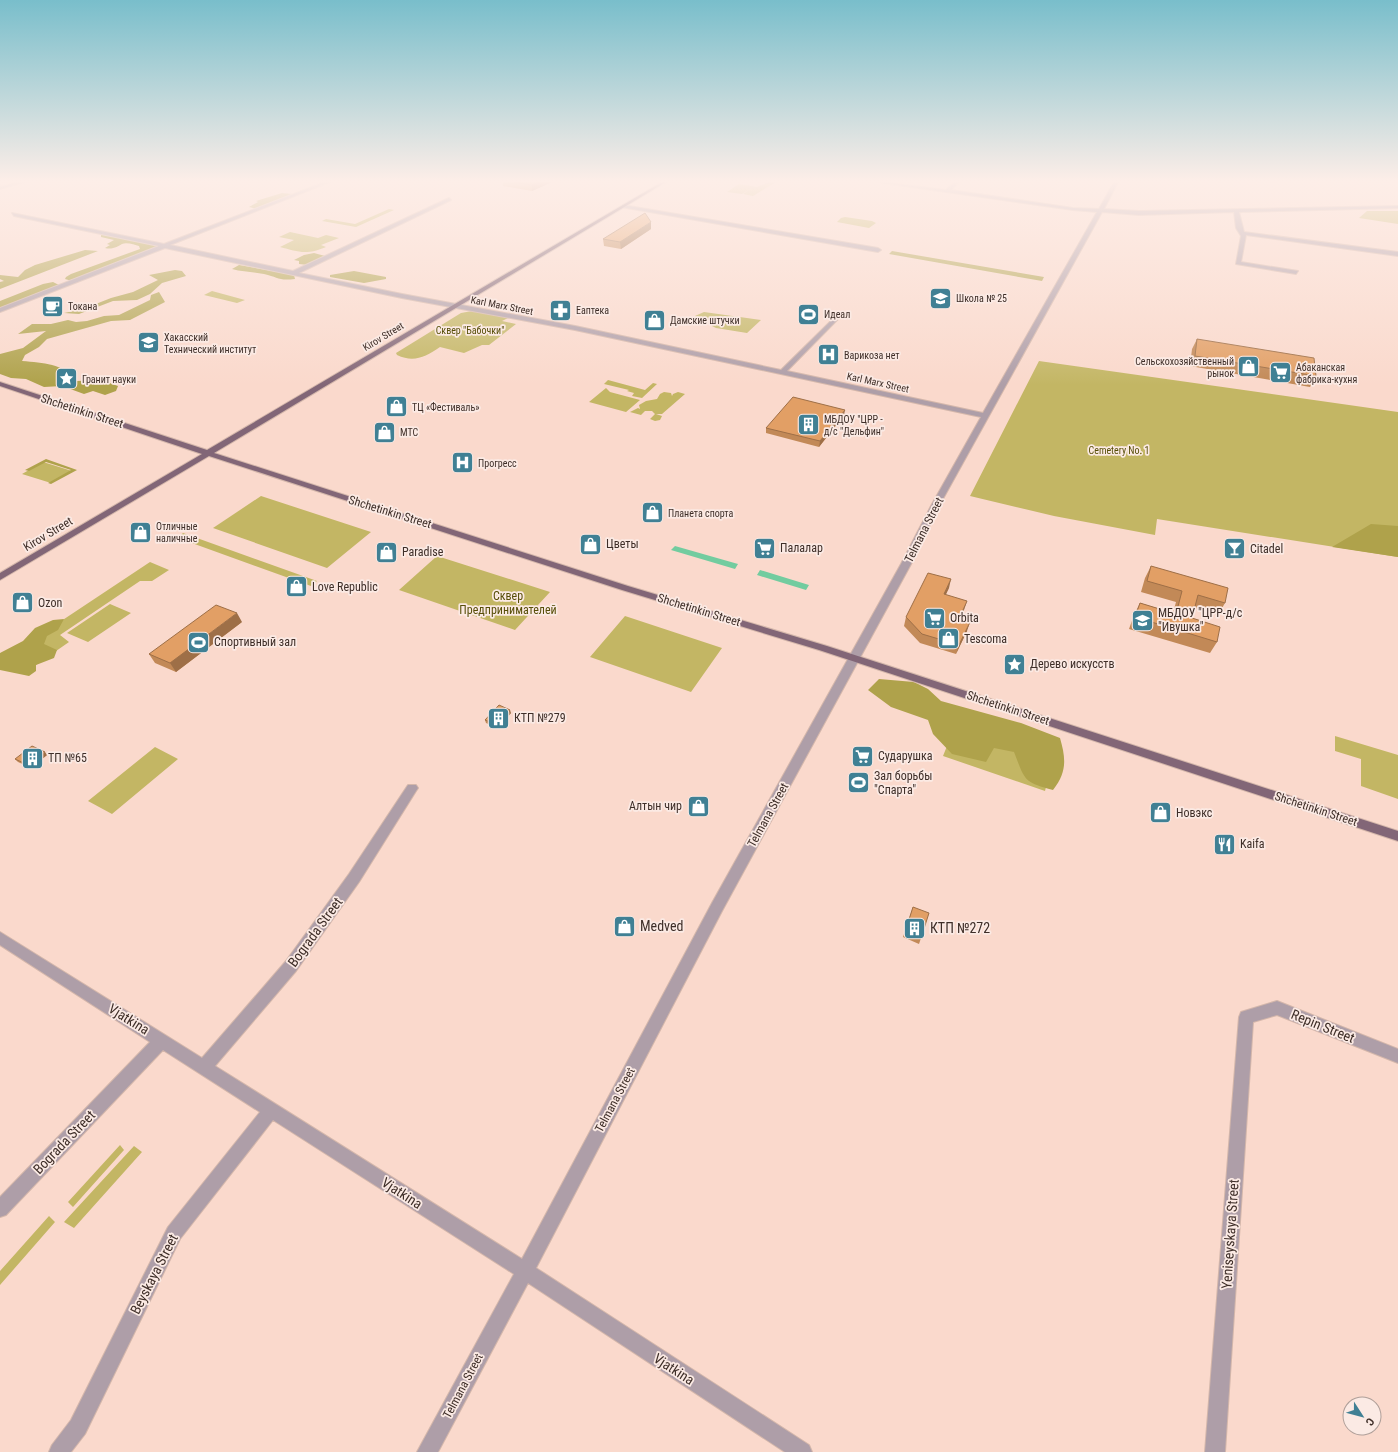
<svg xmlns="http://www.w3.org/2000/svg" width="1398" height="1452" viewBox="0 0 1398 1452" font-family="'Roboto Condensed',sans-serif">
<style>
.green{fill:#c3b664}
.forest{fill:#afa24b}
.water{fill:#72cc9f}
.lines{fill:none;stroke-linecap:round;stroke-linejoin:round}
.minor-casing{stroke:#d4b7ab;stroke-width:2}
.primary-casing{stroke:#d4b7ab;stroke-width:2}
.minor{fill:#ae9ea8;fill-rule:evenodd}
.primary{fill:#826677;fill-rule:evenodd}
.wall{fill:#c28957}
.shaded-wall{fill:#9e6f47}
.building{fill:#e29f65;stroke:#9e6f47}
.labels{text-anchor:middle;stroke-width:3.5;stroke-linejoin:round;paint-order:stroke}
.far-poi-label{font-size:10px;fill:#3e2e28;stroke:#fbeae4;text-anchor:start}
.far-street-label{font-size:10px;fill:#3e2e28;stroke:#fbeae4}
.far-park-label{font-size:10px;fill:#574e08;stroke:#fbeae4}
.street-label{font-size:12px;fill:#3e2e28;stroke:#fbeae4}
.poi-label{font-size:12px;fill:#3e2e28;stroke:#fbeae4;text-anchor:start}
.park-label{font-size:12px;fill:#574e08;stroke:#fbeae4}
.near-poi-label{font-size:14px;fill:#3e2e28;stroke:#fbeae4;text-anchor:start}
.near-street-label{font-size:14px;fill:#3e2e28;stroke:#fbeae4}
</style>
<rect width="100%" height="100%" fill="#fad9cc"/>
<!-- green -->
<path class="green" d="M769,182H776L753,196L743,194L753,187L742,194L727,192L739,184L757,187Z
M389,209L394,210L356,227L322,221L326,219L355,224Z
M1367,211H1398V224L1359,218Z
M845,217L872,221L876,223L869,228L837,222L841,218Z
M290,232L318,238L326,235L339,238L321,245L326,247C305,256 297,251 280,247L294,240L279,237Z
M212,291L245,300L237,303L204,295Z
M472,311L508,318L502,321L516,324L489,345H482L464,353L440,347C425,357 414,363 397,355L396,353L461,313Z
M704,312L761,320L747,333L716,328L712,326L710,320L698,319L695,316Z
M1039,361L1398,412V557L1157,519L1155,535L1054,516L970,496Z
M608,380L645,390L653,383L657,384L642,398L632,396L634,393L627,391L629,390L604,384Z
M606,388L610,392L640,400L626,412L589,402Z
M664,392L671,393L672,396L673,394L678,392L685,394L662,414H656L662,416L660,420L655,421L650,419L655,414L652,411H645L641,415L630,412L638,408L640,409L639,405L646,401L657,399L660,394Z
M43,462L72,471L51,483L22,474Z
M261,496L371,532L327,568L213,528Z
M183,533L317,581L311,586L178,538Z
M437,556L550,592L515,630L399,590Z
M150,562L169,570L152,581H140L60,635L69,642L36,665L10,655Z
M110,604L131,613L88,642L67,633Z
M625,616L722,648L691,692L590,657Z
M953,731L1052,764L1045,791L943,756Z
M1335,736L1398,755V799L1361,786V759L1335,751Z
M155,747L178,759L112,814L88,801Z
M120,1145L124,1150L73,1207L68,1202Z
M134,1146L142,1152L74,1228L64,1222Z
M49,1216L55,1222L0,1285V1271Z"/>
<!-- forest -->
<path class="forest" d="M282,193L292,194L291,196L257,209L249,207L258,202L256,201Z
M106,234L160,246L72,281L65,279L66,277L71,274L140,249L139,246C135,245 127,242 122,244C118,246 113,250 105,248L110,245L107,244L114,240L101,237V235Z
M85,250L98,251L0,289V282L4,281L0,279V275L18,277L25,270L35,265Z
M892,251L1044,277L1042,281L889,254Z
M314,253L325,256L308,265L299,264V261L294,260L304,255Z
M239,265L294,275L295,279C278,281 278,277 264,274C254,272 243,272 232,269Z
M175,270L182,271L186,276L162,283L150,294L137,300L113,301L79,314L64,313L83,309L111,298L133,292L158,280L149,275Z
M354,271L386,277V279L364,283L330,277V275Z
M53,282L59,285L0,309V301L43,284Z
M159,292L165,302L130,320L111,321L47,339L39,347L25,355L22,361C44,363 62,363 77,381L101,380L118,386L116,391L105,395L93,391L84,394L62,386L44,387L26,379L11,378L0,374V354L23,348L46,331L18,334L32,324H51L68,320L76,322L87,321L104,316L119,315L150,300L151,295Z
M46,459L77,470L51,484L48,483L71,470L46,462L29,471L25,470Z
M1371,524L1398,526V557L1332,547Z
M64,619L58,630L47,636L44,644L57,650L54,658L36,665V671L29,676L0,670V653L23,641L35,628L53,620Z
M879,679L914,682L928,689L941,701L1021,723L1060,738C1066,759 1067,772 1053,790C1023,782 1025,780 1014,752L994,748L986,762L952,754L933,734L928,720L891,707L868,690Z"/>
<!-- water -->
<path class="water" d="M675,546L738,564L735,569L671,550Z
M760,570L809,585L806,590L757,575Z"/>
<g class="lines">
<defs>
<path id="minor" d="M19,182H24L0,189V187Z
M325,182H330L170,245L293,271L449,198L451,200L299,273L402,294L575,326L781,370L840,312L842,313V315L787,371L983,413L1097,212L1073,210L883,183L881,182L946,190L955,182H959L951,190L1073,208L1099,209L1114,182H1118L1104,209L1139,211L1398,206V208L1239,212L1244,232L1398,252V256L1246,235L1241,262L1298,271L1296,274L1236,264L1241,236L1236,228L1234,212L1139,215L1102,212L939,506L911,564L722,911L536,1268L809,1445L812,1452H785L528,1283L438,1452H417L514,1274L273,1120L180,1239L85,1434L71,1452H49L52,1445L71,1420L168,1227L260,1112L163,1050L6,1215L0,1217V1197L150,1042L0,945V932L202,1058L286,961L349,874L408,785H416L418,788L416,791L359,882L296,971L215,1066L522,1259L712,903L901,564L931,506L981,417L575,330L402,298L165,248L0,312V308L159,246L14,216L12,213L164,244Z
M623,205L878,248L881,250L878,252L621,207Z
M1277,1001L1398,1049V1063L1277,1015L1253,1022L1225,1452H1205L1239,1017L1241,1012Z"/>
<path id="primary" d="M662,182H666L214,453L628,586L827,646L1398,831V841L819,650L622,590L209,456L0,580V573L202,454L0,386V382L207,450Z"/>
</defs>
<!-- minor casing -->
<use href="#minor" class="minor-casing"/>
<!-- primary casing -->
<use href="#primary" class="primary-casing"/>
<!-- minor -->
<use href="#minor" class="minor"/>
<!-- primary -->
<use href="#primary" class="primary"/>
</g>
<!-- wall -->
<path class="wall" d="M503,182H552L532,191L503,186Z
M651,229L621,249L604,246L603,239Z
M1197,339L1316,376L1310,387L1190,366L1192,349Z
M844,415L819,447L766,433V428Z
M1151,566L1225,603L1218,615L1195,608L1192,618L1217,642L1210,653L1129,629L1134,615L1140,603L1173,613L1176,602L1141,592L1145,578Z
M949,588L945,594L964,610L960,619L967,631L956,654L920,643L904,626L906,617Z
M242,622L176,672L155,663L149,654Z
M511,713L498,728L486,723L485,720Z
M47,755L31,768L18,762L15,759Z
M913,907L921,938L919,944L903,937Z"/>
<!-- shaded-wall -->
<path class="shaded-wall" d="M538,182H552L532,191V185Z
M651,222V229L621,249L620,242Z
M845,410L844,415L819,447L820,441Z
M951,579L949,588L942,603L944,594Z
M967,601L964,610L957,628L959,619Z
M237,613L242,622L176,672L170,663Z
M970,622L967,631L956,654L959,645Z
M510,710L511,713L498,728L497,725Z
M45,752L47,755L31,768L28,765Z"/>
<!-- building -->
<path class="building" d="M514,182H538L532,185Z
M645,213L651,222L620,242L603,239Z
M1197,339L1314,358L1316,376L1195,356Z
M793,397L845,410L820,441L766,428Z
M1151,566L1228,588L1225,603L1198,595L1192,618L1220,627L1217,642L1135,617L1140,603L1176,614L1182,591L1147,581Z
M928,573L951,579L944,594L967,601L959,619L970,622L959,645L922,634L906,617Z
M216,605L237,613L170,663L149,654Z
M499,705L510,710L497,725L485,720Z
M32,746L45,752L28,765L15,759Z
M913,907L929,913L921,938L905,932Z"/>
<!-- sky -->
<linearGradient id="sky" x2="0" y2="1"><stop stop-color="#79becb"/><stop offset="0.47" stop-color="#fdeee8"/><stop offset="1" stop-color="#fdeee8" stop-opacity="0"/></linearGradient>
<rect width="1398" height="385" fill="url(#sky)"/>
<!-- icons -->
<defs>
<symbol id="school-square" viewBox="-11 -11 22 22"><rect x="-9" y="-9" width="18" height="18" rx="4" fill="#408094" stroke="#fbeae4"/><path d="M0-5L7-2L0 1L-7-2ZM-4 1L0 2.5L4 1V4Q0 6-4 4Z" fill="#fff"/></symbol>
<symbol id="cafe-square" viewBox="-11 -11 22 22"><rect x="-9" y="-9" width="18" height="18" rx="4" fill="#408094" stroke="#fbeae4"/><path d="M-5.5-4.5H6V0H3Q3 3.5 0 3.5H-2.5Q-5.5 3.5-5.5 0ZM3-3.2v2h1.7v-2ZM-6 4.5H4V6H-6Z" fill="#fff"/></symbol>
<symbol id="pharmacy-square" viewBox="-11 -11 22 22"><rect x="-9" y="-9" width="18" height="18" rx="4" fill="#408094" stroke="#fbeae4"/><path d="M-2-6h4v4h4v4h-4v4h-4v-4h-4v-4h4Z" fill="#fff"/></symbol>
<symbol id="stadium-square" viewBox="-11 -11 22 22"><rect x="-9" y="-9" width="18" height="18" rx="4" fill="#408094" stroke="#fbeae4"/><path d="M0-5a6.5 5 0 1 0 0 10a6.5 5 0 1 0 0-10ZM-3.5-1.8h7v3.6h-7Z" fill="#fff"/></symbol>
<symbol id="shop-square" viewBox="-11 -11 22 22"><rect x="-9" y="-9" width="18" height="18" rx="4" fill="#408094" stroke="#fbeae4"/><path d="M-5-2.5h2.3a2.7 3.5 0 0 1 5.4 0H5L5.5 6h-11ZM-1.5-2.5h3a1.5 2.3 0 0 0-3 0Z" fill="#fff"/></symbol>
<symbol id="university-square" viewBox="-11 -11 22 22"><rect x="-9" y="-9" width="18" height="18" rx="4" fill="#408094" stroke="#fbeae4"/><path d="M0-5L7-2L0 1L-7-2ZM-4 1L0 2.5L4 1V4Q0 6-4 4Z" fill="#fff"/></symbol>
<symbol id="hospital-square" viewBox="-11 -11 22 22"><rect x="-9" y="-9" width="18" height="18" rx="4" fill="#408094" stroke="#fbeae4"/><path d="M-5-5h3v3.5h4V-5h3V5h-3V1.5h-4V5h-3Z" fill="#fff"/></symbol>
<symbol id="supermarket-square" viewBox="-11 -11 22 22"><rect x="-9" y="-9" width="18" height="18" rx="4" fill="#408094" stroke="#fbeae4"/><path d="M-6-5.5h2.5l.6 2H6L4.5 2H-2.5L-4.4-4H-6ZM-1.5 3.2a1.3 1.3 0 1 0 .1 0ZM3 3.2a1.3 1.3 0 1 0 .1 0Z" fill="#fff"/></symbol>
<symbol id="sight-square" viewBox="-11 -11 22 22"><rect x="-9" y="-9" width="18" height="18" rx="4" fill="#408094" stroke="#fbeae4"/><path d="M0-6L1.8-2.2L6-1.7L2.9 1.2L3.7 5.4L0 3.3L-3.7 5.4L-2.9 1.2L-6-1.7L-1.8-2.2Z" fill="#fff"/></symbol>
<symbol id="building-square" viewBox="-11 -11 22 22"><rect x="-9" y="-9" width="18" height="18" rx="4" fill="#408094" stroke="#fbeae4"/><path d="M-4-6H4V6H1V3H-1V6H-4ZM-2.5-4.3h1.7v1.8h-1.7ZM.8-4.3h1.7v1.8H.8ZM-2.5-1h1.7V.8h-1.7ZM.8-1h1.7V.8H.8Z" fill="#fff"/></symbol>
<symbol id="bar-square" viewBox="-11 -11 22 22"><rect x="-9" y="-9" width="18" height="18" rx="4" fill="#408094" stroke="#fbeae4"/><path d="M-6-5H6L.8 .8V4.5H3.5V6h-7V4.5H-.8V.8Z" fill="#fff"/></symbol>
<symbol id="restaurant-square" viewBox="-11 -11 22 22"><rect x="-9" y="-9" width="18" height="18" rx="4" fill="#408094" stroke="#fbeae4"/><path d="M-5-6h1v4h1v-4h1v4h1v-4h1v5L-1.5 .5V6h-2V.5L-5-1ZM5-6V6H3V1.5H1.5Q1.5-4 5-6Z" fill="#fff"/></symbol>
</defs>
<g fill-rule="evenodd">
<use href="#school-square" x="928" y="286" width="25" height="25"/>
<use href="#cafe-square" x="40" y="294" width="25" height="25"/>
<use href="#pharmacy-square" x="548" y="298" width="25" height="25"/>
<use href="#stadium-square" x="796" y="302" width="25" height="25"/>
<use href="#shop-square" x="642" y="308" width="25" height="25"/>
<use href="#university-square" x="136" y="330" width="25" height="25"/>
<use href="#hospital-square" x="816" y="342" width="25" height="25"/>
<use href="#shop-square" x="1236" y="354" width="25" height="25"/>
<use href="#supermarket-square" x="1268" y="360" width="25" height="25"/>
<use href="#sight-square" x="54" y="366" width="25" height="25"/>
<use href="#shop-square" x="384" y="394" width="25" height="25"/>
<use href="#building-square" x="796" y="412" width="25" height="25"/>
<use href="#shop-square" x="372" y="420" width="25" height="25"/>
<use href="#hospital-square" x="450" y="450" width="25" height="25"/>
<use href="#shop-square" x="640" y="500" width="25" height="25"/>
<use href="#shop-square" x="128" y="520" width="25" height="25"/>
<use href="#shop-square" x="578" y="532" width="25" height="25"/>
<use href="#supermarket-square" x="752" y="536" width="25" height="25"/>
<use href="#bar-square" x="1222" y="536" width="25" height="25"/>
<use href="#shop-square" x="374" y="540" width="25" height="25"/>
<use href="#shop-square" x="284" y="574" width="25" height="25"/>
<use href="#shop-square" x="10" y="590" width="25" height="25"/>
<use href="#supermarket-square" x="922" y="606" width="25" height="25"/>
<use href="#school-square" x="1130" y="608" width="25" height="25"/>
<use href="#shop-square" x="936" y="626" width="25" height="25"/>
<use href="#stadium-square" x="186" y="630" width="25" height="25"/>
<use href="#sight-square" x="1002" y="652" width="25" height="25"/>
<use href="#building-square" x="486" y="706" width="25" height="25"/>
<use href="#supermarket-square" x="850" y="744" width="25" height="25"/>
<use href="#building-square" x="20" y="746" width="25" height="25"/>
<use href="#stadium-square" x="846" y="770" width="25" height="25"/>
<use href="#shop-square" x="686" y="794" width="25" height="25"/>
<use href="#shop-square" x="1148" y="800" width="25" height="25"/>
<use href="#restaurant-square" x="1212" y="832" width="25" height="25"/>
<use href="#shop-square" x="612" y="914" width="25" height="25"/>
<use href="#building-square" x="902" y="916" width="25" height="25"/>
</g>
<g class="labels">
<!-- far-poi labels -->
<g class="far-poi-label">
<text x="956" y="302">Школа № 25</text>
<text x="68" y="310">Токана</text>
<text x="576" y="314">Еаптека</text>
<text x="824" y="318">Идеал</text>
<text x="670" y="324">Дамские штучки</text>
<text x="164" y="341">Хакасский<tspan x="164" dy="12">Технический институт</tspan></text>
<text x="844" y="359">Варикоза нет</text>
<text x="1234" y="365" text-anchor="end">Сельскохозяйственный<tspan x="1234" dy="12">рынок</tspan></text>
<text x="1296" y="371">Абаканская<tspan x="1296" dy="12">фабрика-кухня</tspan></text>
<text x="82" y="383">Гранит науки</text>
<text x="412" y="411">ТЦ «Фестиваль»</text>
<text x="824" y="423">МБДОУ "ЦРР -<tspan x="824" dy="12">д/с "Дельфин"</tspan></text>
<text x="400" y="436">МТС</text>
<text x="478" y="467">Прогресс</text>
<text x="668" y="517">Планета спорта</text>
<text x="156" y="530">Отличные<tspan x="156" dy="12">наличные</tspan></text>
</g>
<!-- far-street labels -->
<g class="far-street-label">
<text transform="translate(502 305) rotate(11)" y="4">Karl Marx Street</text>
<text transform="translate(383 336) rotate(-31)" y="4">Kirov Street</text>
<text transform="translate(878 382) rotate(12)" y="4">Karl Marx Street</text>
</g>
<!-- far-park labels -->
<g class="far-park-label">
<text x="470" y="334">Сквер "Бабочки"</text>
<text x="1119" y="454">Cemetery No. 1</text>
</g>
<!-- street labels -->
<g class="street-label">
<text transform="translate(82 411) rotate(18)" y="4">Shchetinkin Street</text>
<text transform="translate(390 512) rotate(17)" y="4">Shchetinkin Street</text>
<text transform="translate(924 530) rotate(-63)" y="4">Telmana Street</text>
<text transform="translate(48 534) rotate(-31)" y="4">Kirov Street</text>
<text transform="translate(699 610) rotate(17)" y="4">Shchetinkin Street</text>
<text transform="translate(1008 708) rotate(18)" y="4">Shchetinkin Street</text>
<text transform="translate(1316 809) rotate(18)" y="4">Shchetinkin Street</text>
<text transform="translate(768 815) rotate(-61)" y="4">Telmana Street</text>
<text transform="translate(615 1100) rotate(-62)" y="4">Telmana Street</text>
<text transform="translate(463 1386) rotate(-62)" y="4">Telmana Street</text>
</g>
<!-- poi labels -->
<g class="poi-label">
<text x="606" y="548">Цветы</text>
<text x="780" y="552">Палалар</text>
<text x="1250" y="553">Citadel</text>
<text x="402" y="556">Paradise</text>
<text x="312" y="591">Love Republic</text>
<text x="38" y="607">Ozon</text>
<text x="1158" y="617">МБДОУ "ЦРР-д/с<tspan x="1158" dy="14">"Ивушка"</tspan></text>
<text x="950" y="622">Orbita</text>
<text x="964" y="643">Tescoma</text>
<text x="214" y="646">Спортивный зал</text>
<text x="1030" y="668">Дерево искусств</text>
<text x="514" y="722">КТП №279</text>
<text x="878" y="760">Сударушка</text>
<text x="48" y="762">ТП №65</text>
<text x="874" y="780">Зал борьбы<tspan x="874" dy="14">"Спарта"</tspan></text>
<text x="682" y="810" text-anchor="end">Алтын чир</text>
<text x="1176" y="817">Новэкс</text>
<text x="1240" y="848">Kaifa</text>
</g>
<!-- park labels -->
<g class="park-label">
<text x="508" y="600">Сквер<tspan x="508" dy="14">Предпринимателей</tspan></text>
</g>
<!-- near-poi labels -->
<g class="near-poi-label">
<text x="640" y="931">Medved</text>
<text x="930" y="933">КТП №272</text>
</g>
<!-- near-street labels -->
<g class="near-street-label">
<text transform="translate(315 932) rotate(-54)" y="5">Bograda Street</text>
<text transform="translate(129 1019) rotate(32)" y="5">Vjatkina</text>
<text transform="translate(1323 1026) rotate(22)" y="5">Repin Street</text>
<text transform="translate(64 1142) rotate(-46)" y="5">Bograda Street</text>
<text transform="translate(402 1193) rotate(33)" y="5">Vjatkina</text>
<text transform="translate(1230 1234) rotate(-86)" y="5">Yeniseyskaya Street</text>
<text transform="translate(154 1274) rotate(-63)" y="5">Beyskaya Street</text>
<text transform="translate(674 1369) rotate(33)" y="5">Vjatkina</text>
</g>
</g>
<!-- north arrow -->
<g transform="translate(1362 1416) rotate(126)"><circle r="19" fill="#fbeae4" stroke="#af9f99"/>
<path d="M0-3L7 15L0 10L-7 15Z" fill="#408094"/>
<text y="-6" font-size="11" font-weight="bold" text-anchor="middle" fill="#3e2e28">С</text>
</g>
</svg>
